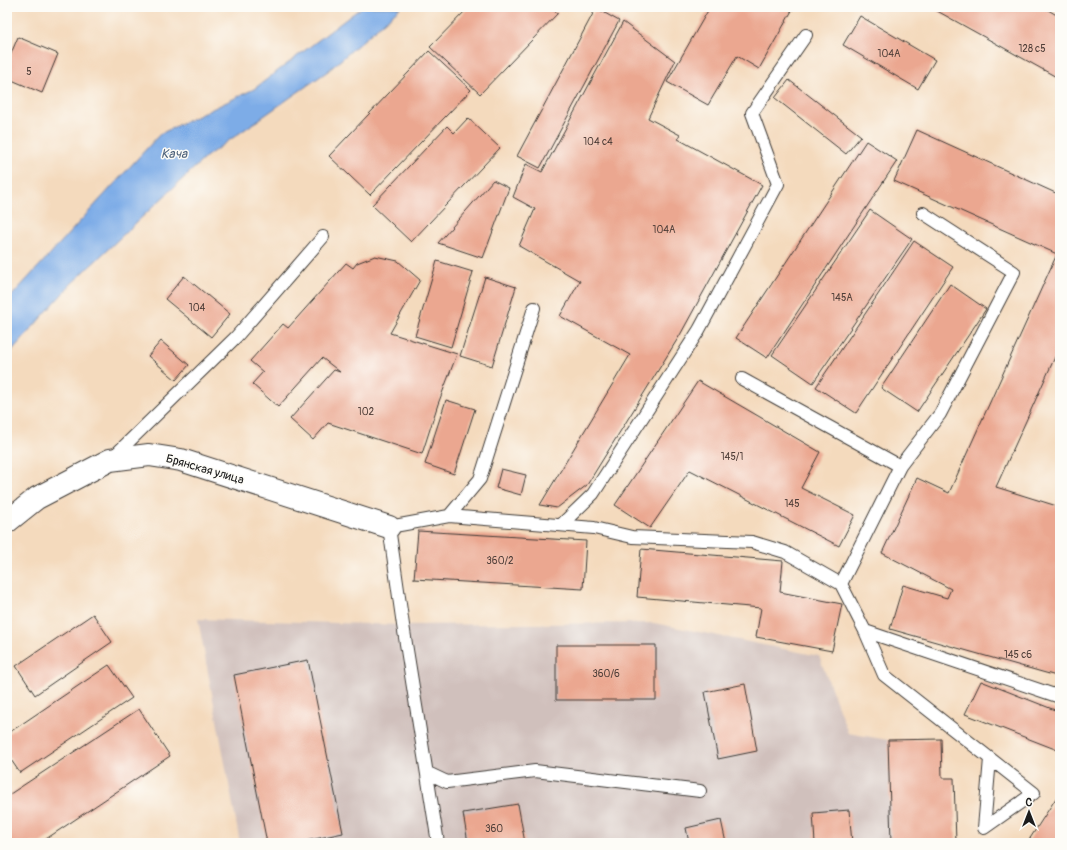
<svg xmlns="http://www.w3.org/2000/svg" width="1067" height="850" viewBox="0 0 1067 850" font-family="Pangolin,sans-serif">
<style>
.industrial{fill:#d0c0bc}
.water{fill:#7dace7;stroke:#4c6482}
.building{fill:#eba790}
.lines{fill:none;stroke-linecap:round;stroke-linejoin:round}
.service-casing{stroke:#3c3834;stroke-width:14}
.minor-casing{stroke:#3c3834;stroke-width:24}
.service{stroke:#fff;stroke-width:12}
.minor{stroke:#fff;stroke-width:22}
.labels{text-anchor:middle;stroke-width:3;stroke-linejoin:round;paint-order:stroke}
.number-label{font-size:10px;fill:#503f39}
.street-label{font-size:12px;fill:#1c1c1c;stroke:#fdfcf7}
.water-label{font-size:13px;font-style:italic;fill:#485d77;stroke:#fdfcf7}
</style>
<rect width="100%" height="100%" fill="#fdfcf7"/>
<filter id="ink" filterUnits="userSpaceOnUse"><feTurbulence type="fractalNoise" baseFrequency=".025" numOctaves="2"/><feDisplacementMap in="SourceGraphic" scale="8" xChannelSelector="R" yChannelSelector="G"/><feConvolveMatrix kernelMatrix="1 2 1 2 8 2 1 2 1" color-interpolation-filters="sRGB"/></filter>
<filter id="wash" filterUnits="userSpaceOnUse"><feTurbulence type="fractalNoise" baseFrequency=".012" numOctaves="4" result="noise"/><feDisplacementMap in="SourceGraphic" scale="16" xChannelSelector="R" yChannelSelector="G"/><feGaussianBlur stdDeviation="0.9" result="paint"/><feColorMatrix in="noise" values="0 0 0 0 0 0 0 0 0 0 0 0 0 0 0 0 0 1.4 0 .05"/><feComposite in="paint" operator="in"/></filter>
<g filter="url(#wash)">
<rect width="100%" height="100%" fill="#f4dabd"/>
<!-- industrial -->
<path class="industrial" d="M198,619L403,625L654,623L819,656L848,733L888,740L891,843H240Z"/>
<!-- water -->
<path class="water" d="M362,7H401L328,71L207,156L71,284L7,356V301L160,134L254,89Z"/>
<g id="blocks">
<!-- building -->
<path class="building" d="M469,7H546L558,13L480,94L430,47Z
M710,7H794L759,69L737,56L708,105L667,82Z
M930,7H1043L1060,17V79Z
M596,8L619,21L540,168L517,156Z
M860,16L935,60L918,89L843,45Z
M623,22L675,61L648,118L680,135L678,139L762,185L680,335L587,485L557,508L540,505L630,355L560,316L580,281L519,246L535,209L513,197L526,164L542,172Z
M18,37L58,54L42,93L7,78V63Z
M429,51L471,90L370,195L329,156Z
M789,80L861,136L846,154L775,98Z
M468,118L500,148L411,242L372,205L447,126L454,133Z
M917,130L1060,195V346L996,487L1060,507V677L890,629L903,585L947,598L951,589L882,553L917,478L949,493L1057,254L894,181Z
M866,141L897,161L767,358L736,338Z
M493,180L509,188L483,258L438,243Z
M870,210L912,239L813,383L772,355Z
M914,241L953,267L856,413L816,387Z
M375,256L398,261L420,280L390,333L457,354L438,404L422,454L328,423L313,440L290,419L334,370L340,372L322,358L278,407L252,384L263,372L250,361L283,324L288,328L346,263L353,268L357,263Z
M437,261L473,272L451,347L415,336Z
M184,276L230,314L211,337L165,299Z
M485,277L516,287L492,366L460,356Z
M950,284L986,309L917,412L881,388Z
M161,341L189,365L176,380L148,356Z
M698,381L820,452L801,488L855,515L839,546L690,470L650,528L615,505Z
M446,400L475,409L454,474L425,464Z
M501,469L526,475L521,495L496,488Z
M418,531L586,541L583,589L414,579Z
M641,549L783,561L780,592L842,604L832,651L756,637L761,608L637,597Z
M93,614L112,642L35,695L16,666Z
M556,645H656V700H556Z
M308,660L343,833L296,843H267L234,675Z
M109,665L132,698L20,773L7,754V734Z
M981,681L1060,712V751L965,714Z
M745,684L757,751L718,759L705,692Z
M139,709L170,756L40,843H7V796Z
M941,739L942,778H954L956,843H891L888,740Z
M1060,792V843H1027Z
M518,804L525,843H468L463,813Z
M849,810L852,843H815L813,813Z
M721,820L726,843H689L686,828Z"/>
</g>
</g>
<g filter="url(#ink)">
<use href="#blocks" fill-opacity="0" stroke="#3c3834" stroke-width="1"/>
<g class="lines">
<defs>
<path id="service" d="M742,379L900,466
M111,459L236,337L323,237
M449,516L594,528L632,537L752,542L785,552L841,584L900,466L940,414L1014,272L923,213
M562,524L593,494L699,330L778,184L752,113L806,35
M841,584L865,631L884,675L1034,793L984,828L990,759
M865,631L1060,697
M428,773L447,782L535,771L700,791
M438,843L403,625L389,527L449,516L480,479L534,308"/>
<path id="minor" d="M7,522L37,498L110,460L149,455L181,460L389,527"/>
</defs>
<!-- service casing -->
<use href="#service" class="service-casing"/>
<!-- minor casing -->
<use href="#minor" class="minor-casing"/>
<!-- service -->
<use href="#service" class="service"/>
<!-- minor -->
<use href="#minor" class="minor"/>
</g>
</g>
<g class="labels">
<!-- number labels -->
<g class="number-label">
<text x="1032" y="52">128 с5</text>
<text x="889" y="57">104А</text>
<text x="29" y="75">5</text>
<text x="598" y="145">104 с4</text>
<text x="664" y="233">104А</text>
<text x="842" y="301">145А</text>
<text x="197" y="311">104</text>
<text x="366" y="415">102</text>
<text x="732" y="460">145/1</text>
<text x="792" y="507">145</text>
<text x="500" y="564">360/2</text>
<text x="1018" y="658">145 с6</text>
<text x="606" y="677">360/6</text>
<text x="494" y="832">360</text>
</g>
<!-- street labels -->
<g class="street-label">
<text transform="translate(205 469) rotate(16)" y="4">Брянская улица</text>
</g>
<!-- water labels -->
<g class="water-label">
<text x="174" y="158">Кача</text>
</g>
</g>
<!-- margin -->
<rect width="1067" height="850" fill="none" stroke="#fdfcf7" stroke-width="24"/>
<!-- north arrow -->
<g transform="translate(1029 812)" stroke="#fdfcf7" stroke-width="3" paint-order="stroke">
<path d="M0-3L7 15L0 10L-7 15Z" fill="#1c1c1c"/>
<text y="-6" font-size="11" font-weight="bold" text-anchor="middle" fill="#1c1c1c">С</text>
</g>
</svg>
